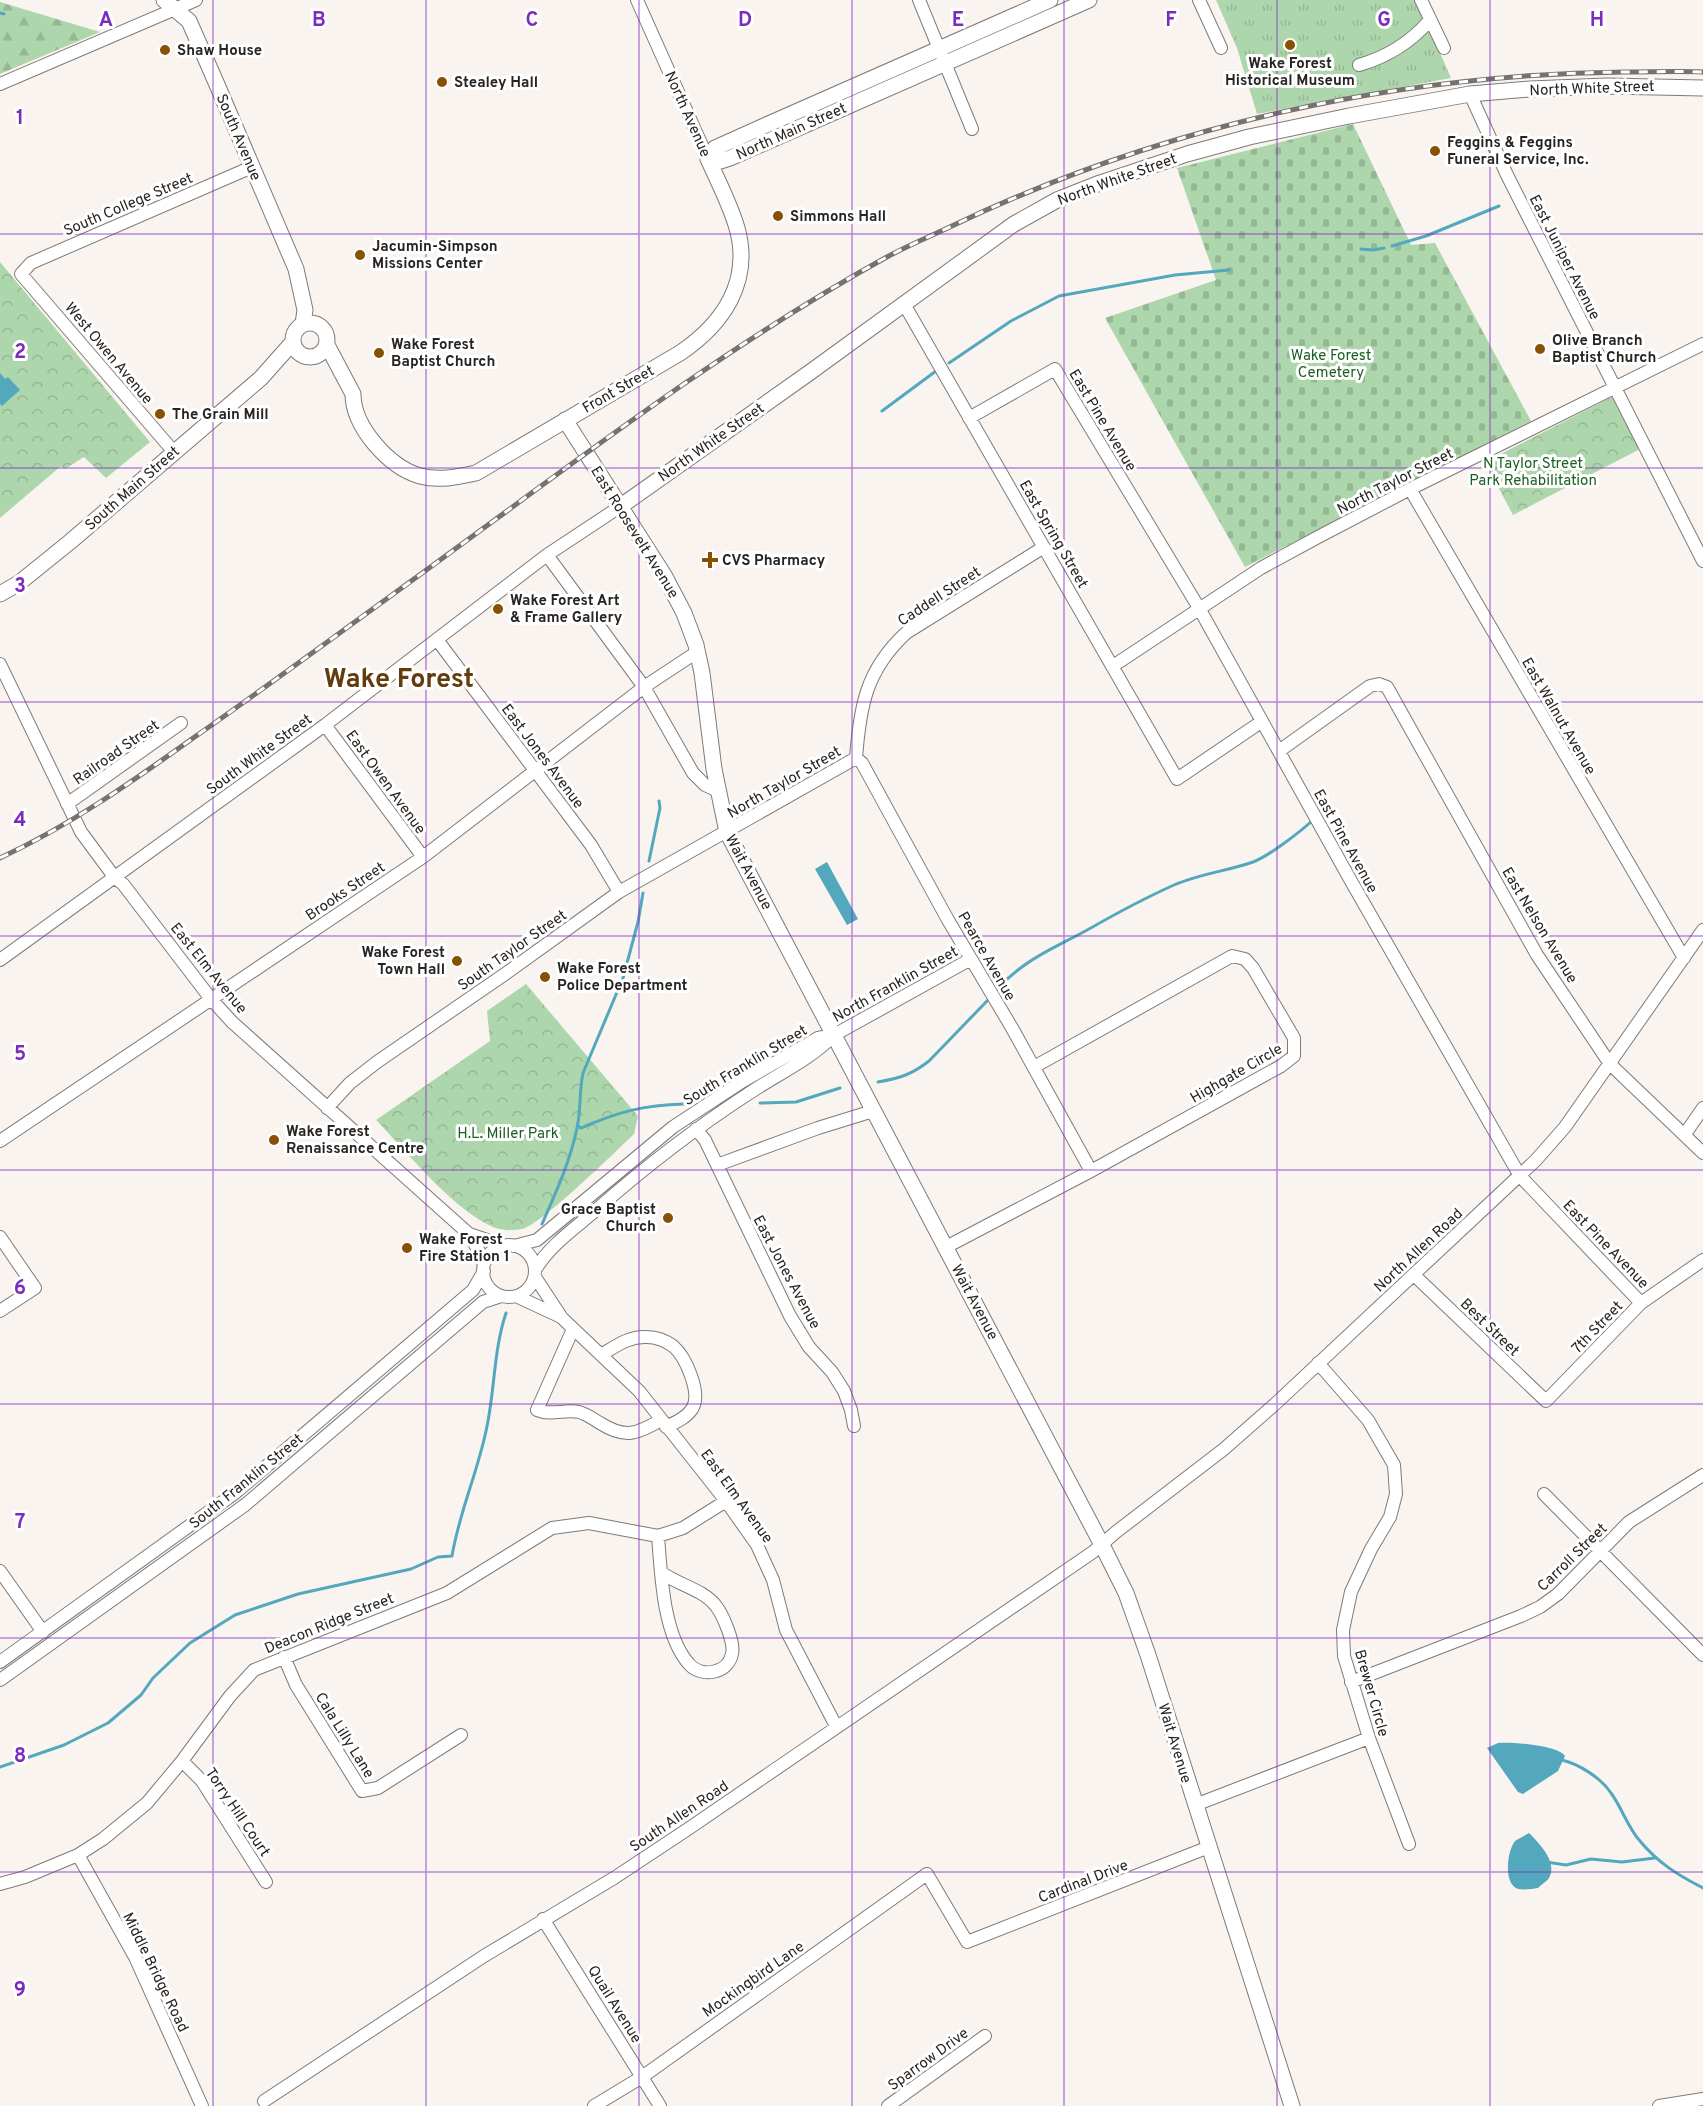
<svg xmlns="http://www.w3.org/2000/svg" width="1703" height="2106" viewBox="0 0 1703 2106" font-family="Overpass,sans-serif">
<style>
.grass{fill:url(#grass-tufts)}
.forest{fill:url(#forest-firs)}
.cemetery{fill:url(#cemetery-stones)}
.park{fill:url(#park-crowns)}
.water{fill:#53a8bd}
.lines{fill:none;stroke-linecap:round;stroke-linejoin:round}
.stream{stroke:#53a8bd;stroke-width:3}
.minor-casing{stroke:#7f7a76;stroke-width:14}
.major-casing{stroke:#7f7a76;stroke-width:17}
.minor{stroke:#fff;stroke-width:12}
.major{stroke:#fff;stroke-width:15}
.rail-casing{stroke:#75726f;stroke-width:5}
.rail{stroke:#fff;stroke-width:3;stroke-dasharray:9;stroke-linecap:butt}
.grid{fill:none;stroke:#7b2cbf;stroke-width:1.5;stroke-opacity:0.55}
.poi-dot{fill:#885003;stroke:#fff;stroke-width:2}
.labels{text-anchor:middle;stroke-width:6;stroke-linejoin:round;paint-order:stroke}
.poi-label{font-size:15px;font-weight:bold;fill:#272523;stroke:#fff;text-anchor:start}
.street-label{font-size:15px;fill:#272523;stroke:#fff}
.park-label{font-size:15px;fill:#1a5f21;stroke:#fff}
.town-label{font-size:27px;font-weight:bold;fill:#633c0d;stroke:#fff}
.grid-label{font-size:20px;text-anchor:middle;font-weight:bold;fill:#7b2cbf;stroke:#fff;stroke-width:6;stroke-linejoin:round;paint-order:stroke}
</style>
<defs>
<pattern id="grass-tufts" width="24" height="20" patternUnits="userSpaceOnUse" patternTransform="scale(1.5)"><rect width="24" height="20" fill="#add6ac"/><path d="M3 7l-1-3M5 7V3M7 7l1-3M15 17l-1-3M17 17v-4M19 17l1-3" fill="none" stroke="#95b894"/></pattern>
<pattern id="forest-firs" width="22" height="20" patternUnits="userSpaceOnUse" patternTransform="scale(1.5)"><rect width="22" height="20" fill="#add6ac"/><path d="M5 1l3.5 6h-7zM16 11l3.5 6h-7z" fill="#95b894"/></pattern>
<pattern id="cemetery-stones" width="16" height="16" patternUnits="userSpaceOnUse" patternTransform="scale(1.5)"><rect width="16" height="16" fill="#add6ac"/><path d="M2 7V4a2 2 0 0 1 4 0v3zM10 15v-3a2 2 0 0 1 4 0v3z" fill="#95b894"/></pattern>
<pattern id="park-crowns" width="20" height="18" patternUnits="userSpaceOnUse" patternTransform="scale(1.5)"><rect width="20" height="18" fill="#add6ac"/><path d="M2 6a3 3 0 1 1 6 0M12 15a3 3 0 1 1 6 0" fill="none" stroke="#95b894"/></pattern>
</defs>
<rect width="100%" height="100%" fill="#faf4f0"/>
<!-- grass -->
<path class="grass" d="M1216,0H1417L1451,78L1257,114L1237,48Z"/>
<!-- forest -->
<path class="forest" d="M0,2L100,32L0,74Z"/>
<!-- cemetery -->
<path class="cemetery" d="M1353,124L1411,245L1435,243L1531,421L1245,567L1105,318L1216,280L1177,168Z"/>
<!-- park -->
<path class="park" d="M0,262L150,442L106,478L84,457L65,469L61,466L0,518Z
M1614,396L1640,449L1513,515L1485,462Z
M526,984L638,1116L634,1134C615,1152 541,1225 522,1229C516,1230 505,1231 499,1229C458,1216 407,1152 376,1120L490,1041L487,1011Z"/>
<!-- water -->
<path class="water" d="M0,373L5,379L8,377L20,390L2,406L0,404Z
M827,862L858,919L847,925L815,869Z
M1498,1743C1512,1742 1558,1745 1565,1756L1558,1771L1523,1794L1518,1792L1487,1748Z
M1529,1833C1539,1843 1558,1862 1549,1878C1547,1881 1541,1885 1538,1888C1532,1889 1524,1890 1518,1889C1503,1884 1507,1851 1515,1841Z"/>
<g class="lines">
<!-- stream -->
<path class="stream" d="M0,13L4,14
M1392,246L1426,236L1499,206
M1361,249L1373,250L1384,248
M949,363L1011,321L1059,296L1175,275L1229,270
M882,411L936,371
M649,861L660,808L659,801
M998,988C1028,957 1053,949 1089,929C1117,913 1145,898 1174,885C1200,874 1227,871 1253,862C1269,856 1300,832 1313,820
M878,1082C900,1078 911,1075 929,1061L988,1000
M760,1103L796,1102L840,1088
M578,1126L581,1128C618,1112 643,1105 684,1104
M542,1224C556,1192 570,1162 577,1128C581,1111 579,1092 583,1073L623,978L638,922L643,893
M1562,1760C1579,1764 1601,1778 1611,1793C1622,1808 1628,1828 1640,1841C1658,1863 1678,1875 1703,1888
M0,1767L64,1745L108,1723L141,1695L153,1678L190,1643L235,1615L298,1594L411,1569L438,1557L452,1556C459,1513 477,1474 486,1431C495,1392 493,1352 506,1313
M1546,1862L1566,1865L1591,1859L1622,1862L1655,1858"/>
<defs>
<path id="minor" d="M637,0L708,159
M919,0L972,129
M1199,0L1221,48
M1421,0L1444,48
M1359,65C1387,57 1411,42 1430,20
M0,84L196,0
M1470,94L1507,175L1703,561
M904,304L1177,779L1261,722
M969,418L1055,369L1199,608L1351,881L1520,1176L1641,1303
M174,452L21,274L31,263L252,167
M1410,489L1684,958
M547,555L644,687L693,773L705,785L718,791
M438,641L591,845L619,892
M0,664L81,832L115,878L123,884L211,999L232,1022L469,1234L505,1246
M1113,666L1261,568L1318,537L1410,489L1703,344
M325,725L423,857
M1279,751L1370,686L1379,684L1387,687L1537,955L1610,1064L1703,1153
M856,758L862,763L948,920L1012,1028L1091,1171
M856,758C860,706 866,670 906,633L1044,547
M67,804L181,723
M0,960L325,725L547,555L621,506
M327,1108L350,1083L377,1062L505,974L619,892L856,758
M696,1129L705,1140L790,1316L809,1347L832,1372L844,1391L851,1410L854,1426
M1685,1134L1703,1108
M0,1141L423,857L644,687L697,652
M717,1165L818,1128L873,1111
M469,1234L485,1262
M0,1237L35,1288L0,1311
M483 1271a26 26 0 1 1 52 0a26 26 0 1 1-52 0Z
M514,1246L537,1240L673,1127L743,1081L818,1038L834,1035L971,959
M946,1247L1091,1171L1281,1066L1294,1056V1038L1253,968L1245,959L1232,956L1034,1067
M535,1270C550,1245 574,1229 596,1210C644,1168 694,1129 748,1094C776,1075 810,1060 834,1035
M1414,1275L1546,1401L1641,1303L1703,1260
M535,1277L562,1318L639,1391L726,1501L757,1545L773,1580L786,1630L836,1726
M516,1296L561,1317
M573,1329L537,1410C551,1416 565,1409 579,1412C587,1414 593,1419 600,1423C625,1439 637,1434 661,1420
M601,1355C616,1346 629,1336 647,1337C656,1337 666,1341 673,1346C686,1357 702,1394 692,1409C686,1418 676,1422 666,1427
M1318,1363L1368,1420L1394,1465L1396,1494L1390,1517L1371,1549L1351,1592L1343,1630L1344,1656L1369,1738L1409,1844
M1544,1494L1703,1655
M658,1536C661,1574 663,1635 689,1664C701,1678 728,1674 732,1654C735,1643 723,1615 716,1606C704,1590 679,1585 662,1573
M0,1571L43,1632
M284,1657L296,1685L362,1791L378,1788L461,1735
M0,1662L235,1493L473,1290L484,1271
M0,1680L245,1505L483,1302L501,1296
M1351,1682L1521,1616L1540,1607L1558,1594L1629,1522L1703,1475
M182,1761L202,1781L266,1882
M1195,1805L1369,1738
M78,1855L135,1957L202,2106
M0,1884L25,1877L78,1855L103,1839L147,1803L182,1761L230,1696L254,1670L447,1593L552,1528L589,1523L658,1536L683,1528L726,1501
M543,1919L660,2106
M264,2101L484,1956L614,1878L688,1829L1093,1552L1116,1532L1224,1449L1274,1405L1536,1160L1565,1127L1703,930
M594,2106L642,2077L927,1874L967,1942L1209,1847
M888,2106L985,2036
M1659,2106L1703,2099"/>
<path id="major" d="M164,0L189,21L215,80L296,269L305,310L303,324
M708,159L721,161L730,158L1089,0
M708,159L715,148L764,126L1050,0
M293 340a17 17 0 1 1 34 0a17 17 0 1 1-34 0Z
M327,345L353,394C353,427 389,467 420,476C439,481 457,477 476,473L680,353C723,324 752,282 737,228C730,204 718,181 708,159
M565,420L664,575L684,613L696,645L702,673L714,769L727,832L1102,1545L1126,1593L1148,1655L1292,2106
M621,506L809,373L1014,224L1057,200L1100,183L1187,154L1249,137L1349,116L1470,94L1530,89L1607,86L1703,88
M0,594L19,583L71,541L261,378L293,342"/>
</defs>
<!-- minor casing -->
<use href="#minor" class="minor-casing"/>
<!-- major casing -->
<use href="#major" class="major-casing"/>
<!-- minor -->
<use href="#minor" class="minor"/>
<!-- major -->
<use href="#major" class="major"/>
<defs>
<path id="rail" d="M0,858C71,825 133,781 196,736C262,690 327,642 392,595C553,479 710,355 885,258C907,246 931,236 954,225C1162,126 1396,74 1626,72C1652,72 1677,71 1703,72"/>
</defs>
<!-- rail casing -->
<use href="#rail" class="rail-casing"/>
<!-- rail -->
<use href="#rail" class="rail"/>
</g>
<!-- grid -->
<path class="grid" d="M213,0V2106M426,0V2106M639,0V2106M852,0V2106M1064,0V2106M1277,0V2106M1490,0V2106M0,234H1703M0,468H1703M0,702H1703M0,936H1703M0,1170H1703M0,1404H1703M0,1638H1703M0,1872H1703"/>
<!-- markers -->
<g class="poi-dot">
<circle cx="1290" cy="45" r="6"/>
<circle cx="165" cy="50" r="6"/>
<circle cx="442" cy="82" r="6"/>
<circle cx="1435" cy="151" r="6"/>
<circle cx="778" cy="216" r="6"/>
<circle cx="360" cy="255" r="6"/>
<circle cx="1540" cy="349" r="6"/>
<circle cx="379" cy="353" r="6"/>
<circle cx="160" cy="414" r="6"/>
<path d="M707 551h6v6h6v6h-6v6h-6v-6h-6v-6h6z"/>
<circle cx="498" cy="609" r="6"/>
<circle cx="457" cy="961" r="6"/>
<circle cx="545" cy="977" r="6"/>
<circle cx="274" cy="1140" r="6"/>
<circle cx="668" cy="1218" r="6"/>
<circle cx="407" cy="1248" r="6"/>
</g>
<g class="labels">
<!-- poi labels -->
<g class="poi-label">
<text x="177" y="55">Shaw House</text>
<text x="1290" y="68" text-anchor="middle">Wake Forest<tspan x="1290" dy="17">Historical Museum</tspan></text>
<text x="454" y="87">Stealey Hall</text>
<text x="1447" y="147">Feggins &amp; Feggins<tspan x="1447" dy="17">Funeral Service, Inc.</tspan></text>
<text x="790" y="221">Simmons Hall</text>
<text x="372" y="251">Jacumin-Simpson<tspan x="372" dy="17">Missions Center</tspan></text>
<text x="1552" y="345">Olive Branch<tspan x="1552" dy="17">Baptist Church</tspan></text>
<text x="391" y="349">Wake Forest<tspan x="391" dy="17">Baptist Church</tspan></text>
<text x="172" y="419">The Grain Mill</text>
<text x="722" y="565">CVS Pharmacy</text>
<text x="510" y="605">Wake Forest Art<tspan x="510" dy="17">&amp; Frame Gallery</tspan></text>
<text x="445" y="957" text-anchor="end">Wake Forest<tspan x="445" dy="17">Town Hall</tspan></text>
<text x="557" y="973">Wake Forest<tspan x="557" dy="17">Police Department</tspan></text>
<text x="286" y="1136">Wake Forest<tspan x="286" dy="17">Renaissance Centre</tspan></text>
<text x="656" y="1214" text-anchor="end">Grace Baptist<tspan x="656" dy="17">Church</tspan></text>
<text x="419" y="1244">Wake Forest<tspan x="419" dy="17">Fire Station 1</tspan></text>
</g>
<!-- street labels -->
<g class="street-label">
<text transform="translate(1592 88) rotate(-2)" y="5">North White Street</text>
<text transform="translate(688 114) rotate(66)" y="5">North Avenue</text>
<text transform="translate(791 131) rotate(-24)" y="5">North Main Street</text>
<text transform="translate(239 137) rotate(67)" y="5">South Avenue</text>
<text transform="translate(1117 179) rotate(-20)" y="5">North White Street</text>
<text transform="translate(128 204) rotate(-23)" y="5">South College Street</text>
<text transform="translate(1565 257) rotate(63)" y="5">East Juniper Avenue</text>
<text transform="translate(109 353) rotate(50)" y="5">West Owen Avenue</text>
<text transform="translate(618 389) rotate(-30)" y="5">Front Street</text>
<text transform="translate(1103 420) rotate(59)" y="5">East Pine Avenue</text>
<text transform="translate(711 442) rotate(-35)" y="5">North White Street</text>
<text transform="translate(1395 481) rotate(-27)" y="5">North Taylor Street</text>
<text transform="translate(132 488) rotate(-41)" y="5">South Main Street</text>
<text transform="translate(635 532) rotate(58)" y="5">East Roosevelt Avenue</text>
<text transform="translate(1054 534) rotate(60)" y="5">East Spring Street</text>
<text transform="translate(939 596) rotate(-33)" y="5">Caddell Street</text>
<text transform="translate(1559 716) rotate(60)" y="5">East Walnut Avenue</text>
<text transform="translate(116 752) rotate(-35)" y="5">Railroad Street</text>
<text transform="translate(259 754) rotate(-36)" y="5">South White Street</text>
<text transform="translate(543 756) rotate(53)" y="5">East Jones Avenue</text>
<text transform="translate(386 782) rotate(54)" y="5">East Owen Avenue</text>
<text transform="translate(784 782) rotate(-30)" y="5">North Taylor Street</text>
<text transform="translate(1346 841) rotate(61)" y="5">East Pine Avenue</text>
<text transform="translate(749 872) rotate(62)" y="5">Wait Avenue</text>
<text transform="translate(345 891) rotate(-34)" y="5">Brooks Street</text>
<text transform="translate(1540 925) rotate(59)" y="5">East Nelson Avenue</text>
<text transform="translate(512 950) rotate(-35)" y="5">South Taylor Street</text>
<text transform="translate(987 956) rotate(60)" y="5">Pearce Avenue</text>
<text transform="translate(209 968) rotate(51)" y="5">East Elm Avenue</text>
<text transform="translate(895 984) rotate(-29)" y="5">North Franklin Street</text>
<text transform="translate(745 1065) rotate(-31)" y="5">South Franklin Street</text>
<text transform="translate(1236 1073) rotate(-30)" y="5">Highgate Circle</text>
<text transform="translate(1606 1244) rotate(46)" y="5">East Pine Avenue</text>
<text transform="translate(1418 1250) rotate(-43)" y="5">North Allen Road</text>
<text transform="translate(787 1272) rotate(62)" y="5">East Jones Avenue</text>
<text transform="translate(975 1302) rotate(62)" y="5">Wait Avenue</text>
<text transform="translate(1490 1327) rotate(44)" y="5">Best Street</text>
<text transform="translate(1597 1327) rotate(-46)" y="5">7th Street</text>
<text transform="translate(246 1481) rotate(-39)" y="5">South Franklin Street</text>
<text transform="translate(737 1496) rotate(54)" y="5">East Elm Avenue</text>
<text transform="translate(1572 1557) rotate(-44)" y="5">Carroll Street</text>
<text transform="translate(329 1623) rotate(-22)" y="5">Deacon Ridge Street</text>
<text transform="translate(1372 1693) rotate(74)" y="5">Brewer Circle</text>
<text transform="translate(345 1735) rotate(58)" y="5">Cala Lilly Lane</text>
<text transform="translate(1175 1743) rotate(73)" y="5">Wait Avenue</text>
<text transform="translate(238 1812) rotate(56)" y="5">Torry Hill Court</text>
<text transform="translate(679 1816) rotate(-34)" y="5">South Allen Road</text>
<text transform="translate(1083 1881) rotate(-21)" y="5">Cardinal Drive</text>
<text transform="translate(156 1972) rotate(64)" y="5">Middle Bridge Road</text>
<text transform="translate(753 1979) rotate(-35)" y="5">Mockingbird Lane</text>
<text transform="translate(615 2004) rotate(58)" y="5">Quail Avenue</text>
<text transform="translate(928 2059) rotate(-36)" y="5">Sparrow Drive</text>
</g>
<!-- park labels -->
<g class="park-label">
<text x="1331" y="360">Wake Forest<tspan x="1331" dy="17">Cemetery</tspan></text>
<text x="1533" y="468">N Taylor Street<tspan x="1533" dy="17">Park Rehabilitation</tspan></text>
<text x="508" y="1138">H.L. Miller Park</text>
</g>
<!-- town labels -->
<g class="town-label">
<text x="399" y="687">Wake Forest</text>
</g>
</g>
<g class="grid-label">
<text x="106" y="26">A</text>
<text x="319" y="26">B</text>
<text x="532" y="26">C</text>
<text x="745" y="26">D</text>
<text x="958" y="26">E</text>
<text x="1171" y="26">F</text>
<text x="1384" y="26">G</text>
<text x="1597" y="26">H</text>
<text x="20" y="124">1</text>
<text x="20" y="358">2</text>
<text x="20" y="592">3</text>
<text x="20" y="826">4</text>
<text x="20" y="1060">5</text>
<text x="20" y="1294">6</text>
<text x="20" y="1528">7</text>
<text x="20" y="1762">8</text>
<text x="20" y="1996">9</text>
</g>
</svg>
